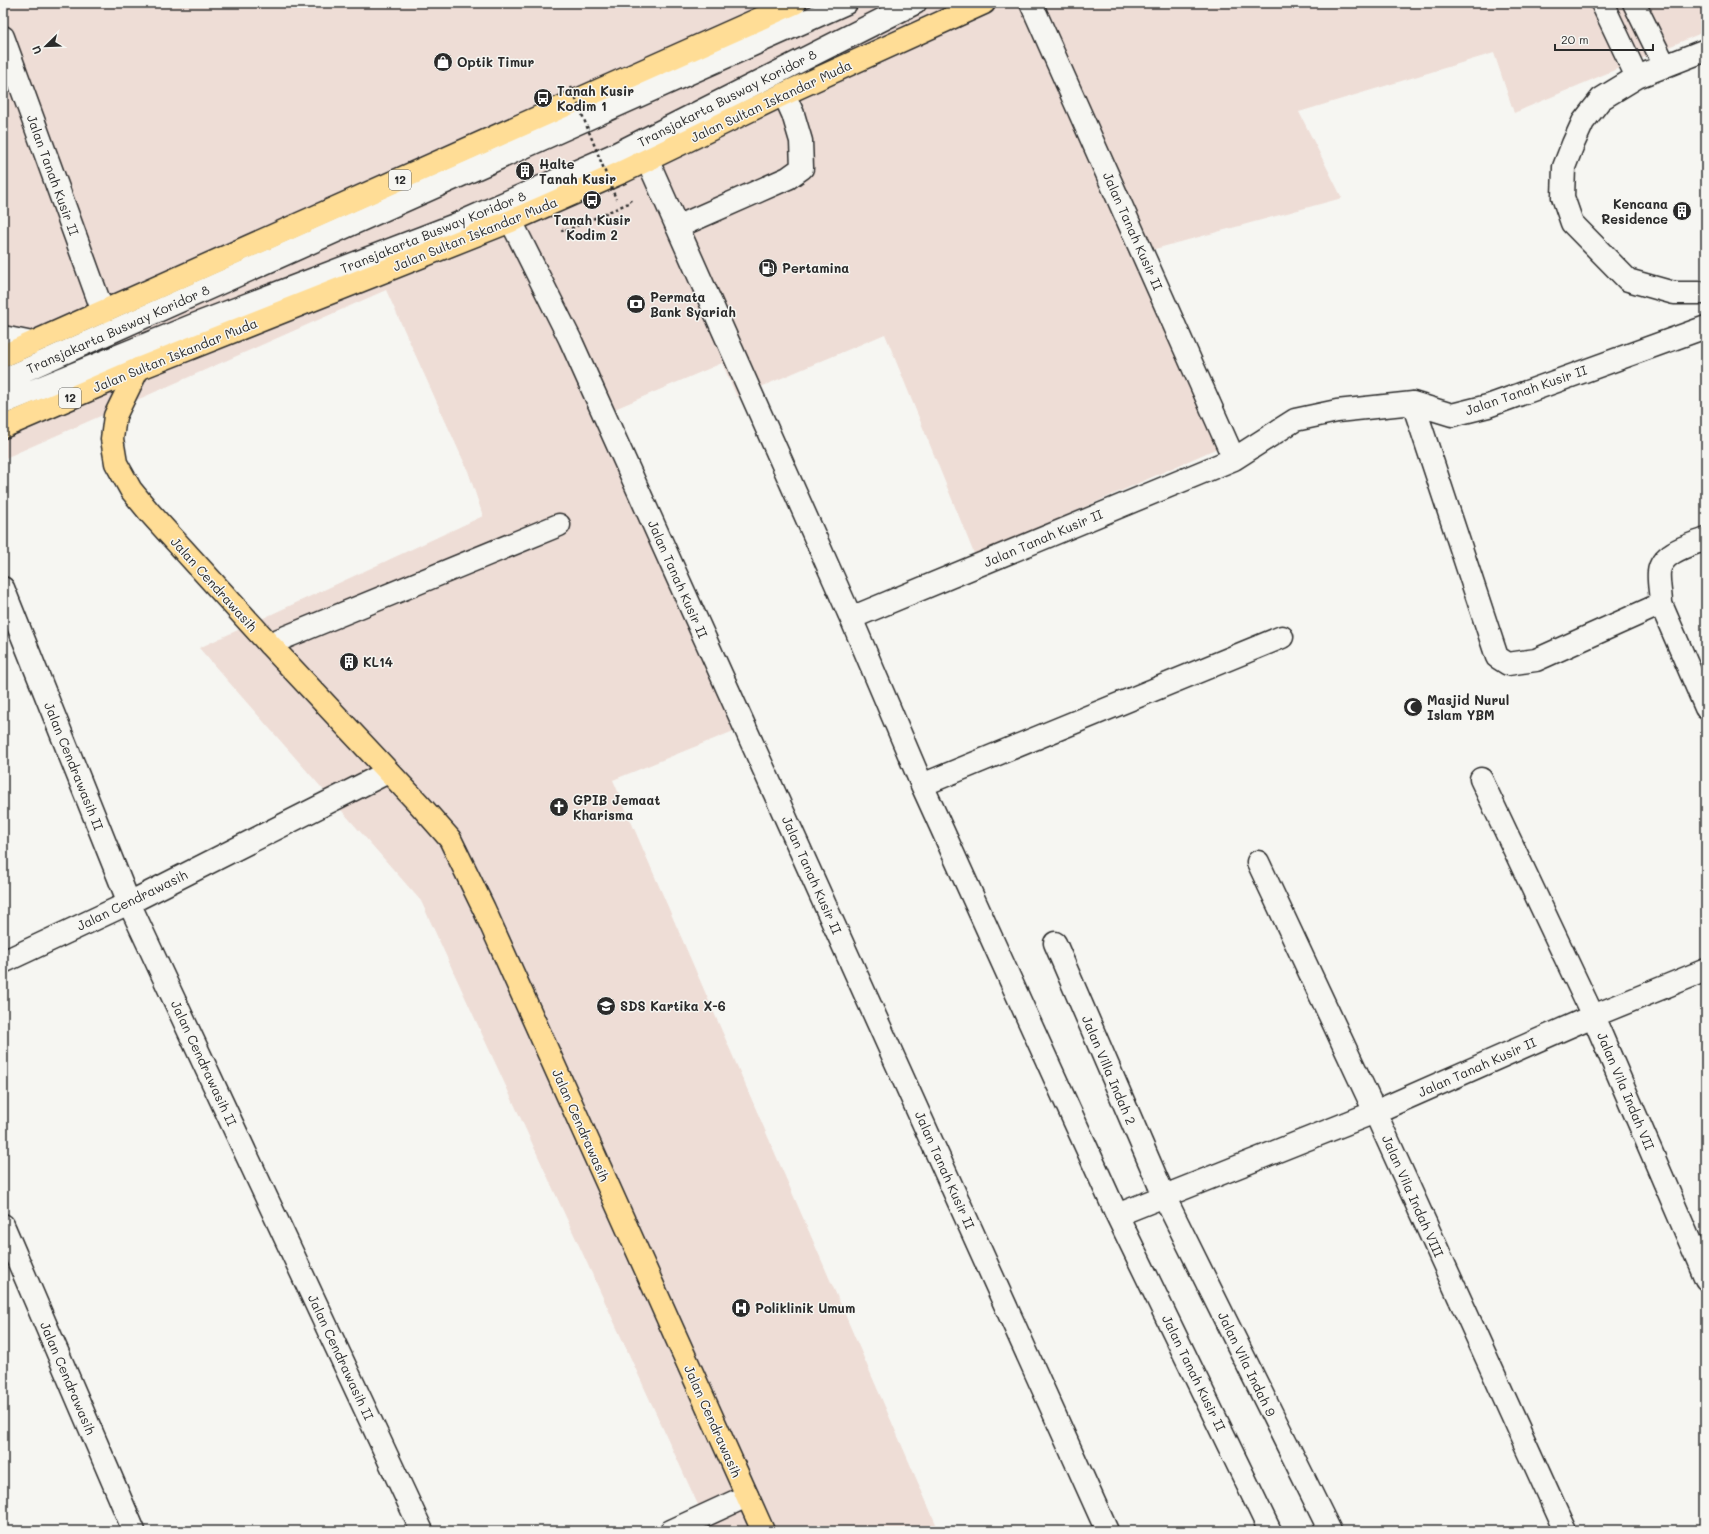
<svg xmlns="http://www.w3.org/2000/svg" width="1709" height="1534" viewBox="0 0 1709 1534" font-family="Mali,sans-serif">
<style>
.built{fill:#eeddd6}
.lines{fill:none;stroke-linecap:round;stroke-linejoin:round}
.minor-casing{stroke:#2b2b2b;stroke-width:25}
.major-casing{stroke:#2b2b2b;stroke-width:25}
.highway-casing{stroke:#2b2b2b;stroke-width:25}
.path{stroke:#2b2b2b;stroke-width:2.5;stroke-dasharray:3 3;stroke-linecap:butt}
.minor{stroke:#f6f6f2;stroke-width:22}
.major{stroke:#ffdd96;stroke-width:22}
.highway{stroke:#ffdd96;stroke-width:22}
.path-bridge{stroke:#2b2b2b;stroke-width:2.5;stroke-dasharray:3 3;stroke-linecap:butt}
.labels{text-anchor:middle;stroke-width:3;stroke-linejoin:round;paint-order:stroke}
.shield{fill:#f6f6f2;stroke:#686867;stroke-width:1}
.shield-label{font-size:12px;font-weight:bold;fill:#2b2b2b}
.poi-label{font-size:13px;font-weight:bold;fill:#2b2b2b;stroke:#f6f6f2;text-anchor:start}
.street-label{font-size:13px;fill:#2b2b2b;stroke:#f6f6f2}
</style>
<rect width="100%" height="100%" fill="#f6f6f2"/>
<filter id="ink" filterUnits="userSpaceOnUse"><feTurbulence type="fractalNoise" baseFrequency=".025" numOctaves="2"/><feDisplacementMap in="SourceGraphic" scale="8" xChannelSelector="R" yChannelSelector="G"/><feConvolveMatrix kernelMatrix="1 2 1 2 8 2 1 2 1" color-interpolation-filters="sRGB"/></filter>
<g filter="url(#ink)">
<!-- built -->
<path class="built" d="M3,3H1706V31L1514,113L1494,53L1299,112L1342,198L1140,253L1222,446L975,556L885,334L737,397L722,363L596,417L746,726L613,780L939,1531H710L421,901L199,648L483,516L468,471L386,290L3,459Z"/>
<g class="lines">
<defs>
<path id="minor" d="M1602,3L1637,77
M1634,3L1665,66
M3,37L103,312
M1706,50L1637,77L1601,99L1583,122L1573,144L1564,167L1563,197L1572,223L1628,280L1674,293H1706
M647,159L851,618L922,785L1117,1215L1270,1531
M511,221L570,339L1107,1531
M677,227L788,178L802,168L801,141L793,114L784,94
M3,337L32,343
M3,380L846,3
M3,403L194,325L455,225L616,154L915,3
M1413,403L1497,657L1508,664L1536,660L1661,604C1661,594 1658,582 1659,572C1661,552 1691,545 1706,539
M1234,459L1295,420L1337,411L1413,403L1452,415L1488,406L1706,327
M3,588L129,903L422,1531
M1661,604L1706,708
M851,618L1234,459L1031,3
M269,644L559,525
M922,785L1282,637
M1258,862L1375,1112L1565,1531
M1055,943L1164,1196L1330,1531
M3,962L129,903L388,772
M1706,970L1593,1016L1706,1279
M1117,1215L1375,1112L1593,1016L1481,779
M3,1225L134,1531
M671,1531L747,1496"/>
<path id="major" d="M138,369L115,416L112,439L116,463L131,490L150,513L269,644L420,805L450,839L484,909L763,1531"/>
<path id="highway" d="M3,356L795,3
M3,427L138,369L511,221L620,173L784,94L984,3"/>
</defs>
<!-- minor casing -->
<use href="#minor" class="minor-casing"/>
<!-- major casing -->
<use href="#major" class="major-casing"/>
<!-- highway casing -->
<use href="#highway" class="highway-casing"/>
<!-- path -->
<path class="path" d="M562,229L563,232L631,202L630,200"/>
<!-- minor -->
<use href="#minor" class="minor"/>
<!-- major -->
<use href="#major" class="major"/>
<!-- highway -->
<use href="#highway" class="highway"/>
<!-- path-bridge -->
<path class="path-bridge" d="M571,87L616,199"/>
</g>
</g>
<!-- icons -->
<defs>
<symbol id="shop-disc" viewBox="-11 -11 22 22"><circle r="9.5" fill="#2b2b2b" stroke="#f6f6f2"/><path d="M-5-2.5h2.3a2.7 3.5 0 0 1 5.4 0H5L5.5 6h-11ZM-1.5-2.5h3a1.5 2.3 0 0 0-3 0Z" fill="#fff"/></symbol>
<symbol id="bus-disc" viewBox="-11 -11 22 22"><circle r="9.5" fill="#2b2b2b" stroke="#f6f6f2"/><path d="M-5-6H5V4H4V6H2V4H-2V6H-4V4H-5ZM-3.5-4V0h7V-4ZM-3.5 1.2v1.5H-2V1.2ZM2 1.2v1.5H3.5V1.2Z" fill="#fff"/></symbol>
<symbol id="building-disc" viewBox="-11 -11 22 22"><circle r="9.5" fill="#2b2b2b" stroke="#f6f6f2"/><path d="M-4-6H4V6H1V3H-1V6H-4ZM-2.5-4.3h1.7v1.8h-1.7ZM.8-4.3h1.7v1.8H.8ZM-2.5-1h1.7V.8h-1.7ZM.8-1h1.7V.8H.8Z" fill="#fff"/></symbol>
<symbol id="fuel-disc" viewBox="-11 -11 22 22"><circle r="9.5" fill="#2b2b2b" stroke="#f6f6f2"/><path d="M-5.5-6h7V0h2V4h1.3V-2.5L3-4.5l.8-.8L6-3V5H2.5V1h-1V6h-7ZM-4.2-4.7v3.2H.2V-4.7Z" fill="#fff"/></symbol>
<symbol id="bank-disc" viewBox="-11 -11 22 22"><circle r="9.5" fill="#2b2b2b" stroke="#f6f6f2"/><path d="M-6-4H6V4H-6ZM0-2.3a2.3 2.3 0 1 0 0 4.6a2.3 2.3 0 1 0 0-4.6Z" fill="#fff"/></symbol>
<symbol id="mosque-disc" viewBox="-11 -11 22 22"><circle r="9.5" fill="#2b2b2b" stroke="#f6f6f2"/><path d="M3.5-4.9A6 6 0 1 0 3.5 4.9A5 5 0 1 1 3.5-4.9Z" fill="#fff"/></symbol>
<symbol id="church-disc" viewBox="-11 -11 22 22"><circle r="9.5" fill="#2b2b2b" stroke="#f6f6f2"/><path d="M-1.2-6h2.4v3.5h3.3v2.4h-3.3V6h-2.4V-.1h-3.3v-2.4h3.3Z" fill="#fff"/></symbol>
<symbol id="school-disc" viewBox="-11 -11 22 22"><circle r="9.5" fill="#2b2b2b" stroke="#f6f6f2"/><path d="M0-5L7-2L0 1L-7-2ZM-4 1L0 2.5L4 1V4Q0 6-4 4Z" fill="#fff"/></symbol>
<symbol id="hospital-disc" viewBox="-11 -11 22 22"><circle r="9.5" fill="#2b2b2b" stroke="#f6f6f2"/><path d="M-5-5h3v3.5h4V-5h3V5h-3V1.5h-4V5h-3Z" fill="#fff"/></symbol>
</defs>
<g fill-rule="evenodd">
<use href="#shop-disc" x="432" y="51" width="22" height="22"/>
<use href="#bus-disc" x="532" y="87" width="22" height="22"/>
<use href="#building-disc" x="514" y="160" width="22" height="22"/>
<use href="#bus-disc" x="581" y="189" width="22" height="22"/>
<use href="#building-disc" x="1671" y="200" width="22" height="22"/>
<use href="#fuel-disc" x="757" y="257" width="22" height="22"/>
<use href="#bank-disc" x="625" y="293" width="22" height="22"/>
<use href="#building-disc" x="338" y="651" width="22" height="22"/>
<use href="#mosque-disc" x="1402" y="696" width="22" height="22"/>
<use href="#church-disc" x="548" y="796" width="22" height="22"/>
<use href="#school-disc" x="595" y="995" width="22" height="22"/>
<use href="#hospital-disc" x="730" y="1297" width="22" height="22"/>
</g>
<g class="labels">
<!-- shield labels -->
<g class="shield">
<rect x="389" y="170" width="22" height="20" rx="3"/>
<rect x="59" y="388" width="22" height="20" rx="3"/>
</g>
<g class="shield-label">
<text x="400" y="184">12</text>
<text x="70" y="402">12</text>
</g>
<!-- poi labels -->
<g class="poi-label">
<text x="457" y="67">Optik Timur</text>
<text x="557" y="96">Tanah Kusir<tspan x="557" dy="15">Kodim 1</tspan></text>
<text x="539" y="169">Halte<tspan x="539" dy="15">Tanah Kusir</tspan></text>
<text x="1668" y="209" text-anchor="end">Kencana<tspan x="1668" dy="15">Residence</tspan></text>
<text x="592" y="225" text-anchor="middle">Tanah Kusir<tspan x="592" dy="15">Kodim 2</tspan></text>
<text x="782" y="273">Pertamina</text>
<text x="650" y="302">Permata<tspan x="650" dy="15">Bank Syariah</tspan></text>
<text x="363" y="667">KL14</text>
<text x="1427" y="705">Masjid Nurul<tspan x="1427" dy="15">Islam YBM</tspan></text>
<text x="573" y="805">GPIB Jemaat<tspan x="573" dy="15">Kharisma</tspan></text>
<text x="620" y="1011">SDS Kartika X-6</text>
<text x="755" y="1313">Poliklinik Umum</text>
</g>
<!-- street labels -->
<g class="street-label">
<text transform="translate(727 98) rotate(-27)" y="5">Transjakarta Busway Koridor 8</text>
<text transform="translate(771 101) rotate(-25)" y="5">Jalan Sultan Iskandar Muda</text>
<text transform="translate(53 175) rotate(70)" y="5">Jalan Tanah Kusir II</text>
<text transform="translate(1133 231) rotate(66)" y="5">Jalan Tanah Kusir II</text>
<text transform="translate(433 232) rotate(-22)" y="5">Transjakarta Busway Koridor 8</text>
<text transform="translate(475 234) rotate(-22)" y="5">Jalan Sultan Iskandar Muda</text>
<text transform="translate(118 329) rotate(-24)" y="5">Transjakarta Busway Koridor 8</text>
<text transform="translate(175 355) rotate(-22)" y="5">Jalan Sultan Iskandar Muda</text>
<text transform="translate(1526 390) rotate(-19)" y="5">Jalan Tanah Kusir II</text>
<text transform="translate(1043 538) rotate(-23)" y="5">Jalan Tanah Kusir II</text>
<text transform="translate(678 579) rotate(66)" y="5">Jalan Tanah Kusir II</text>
<text transform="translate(214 584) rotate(48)" y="5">Jalan Cendrawasih</text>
<text transform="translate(74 766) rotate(68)" y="5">Jalan Cendrawasih II</text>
<text transform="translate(812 875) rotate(66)" y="5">Jalan Tanah Kusir II</text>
<text transform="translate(132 900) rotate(-26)" y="5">Jalan Cendrawasih</text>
<text transform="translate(204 1063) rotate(65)" y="5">Jalan Cendrawasih II</text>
<text transform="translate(1477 1067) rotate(-24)" y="5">Jalan Tanah Kusir II</text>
<text transform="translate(1109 1070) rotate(67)" y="5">Jalan Villa Indah 2</text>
<text transform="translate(1626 1091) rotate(67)" y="5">Jalan Vila Indah VII</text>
<text transform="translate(581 1125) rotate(66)" y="5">Jalan Cendrawasih</text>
<text transform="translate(945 1170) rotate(66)" y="5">Jalan Tanah Kusir II</text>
<text transform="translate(1413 1196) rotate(66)" y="5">Jalan Vila Indah VIII</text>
<text transform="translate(341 1357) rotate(65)" y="5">Jalan Cendrawasih II</text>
<text transform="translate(1247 1364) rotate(64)" y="5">Jalan Vila Indah 9</text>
<text transform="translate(1194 1373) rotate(64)" y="5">Jalan Tanah Kusir II</text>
<text transform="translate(68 1378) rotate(67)" y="5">Jalan Cendrawasih</text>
<text transform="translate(713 1421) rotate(66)" y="5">Jalan Cendrawasih</text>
</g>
</g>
<!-- margin -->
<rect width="1709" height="1534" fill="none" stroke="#f6f6f2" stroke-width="16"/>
<rect x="8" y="8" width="1693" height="1518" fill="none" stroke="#2b2b2b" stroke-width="1.5" filter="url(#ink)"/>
<!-- north arrow -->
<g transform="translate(46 46) rotate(247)" stroke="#f6f6f2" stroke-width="3" paint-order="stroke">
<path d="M0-3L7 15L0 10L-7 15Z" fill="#2b2b2b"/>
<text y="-6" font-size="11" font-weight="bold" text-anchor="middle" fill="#2b2b2b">U</text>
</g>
<!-- scale -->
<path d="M1555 44v6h98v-6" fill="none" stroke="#2b2b2b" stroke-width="2"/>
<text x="1561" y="44" font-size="12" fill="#2b2b2b" stroke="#f6f6f2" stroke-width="3" paint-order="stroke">20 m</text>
</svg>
